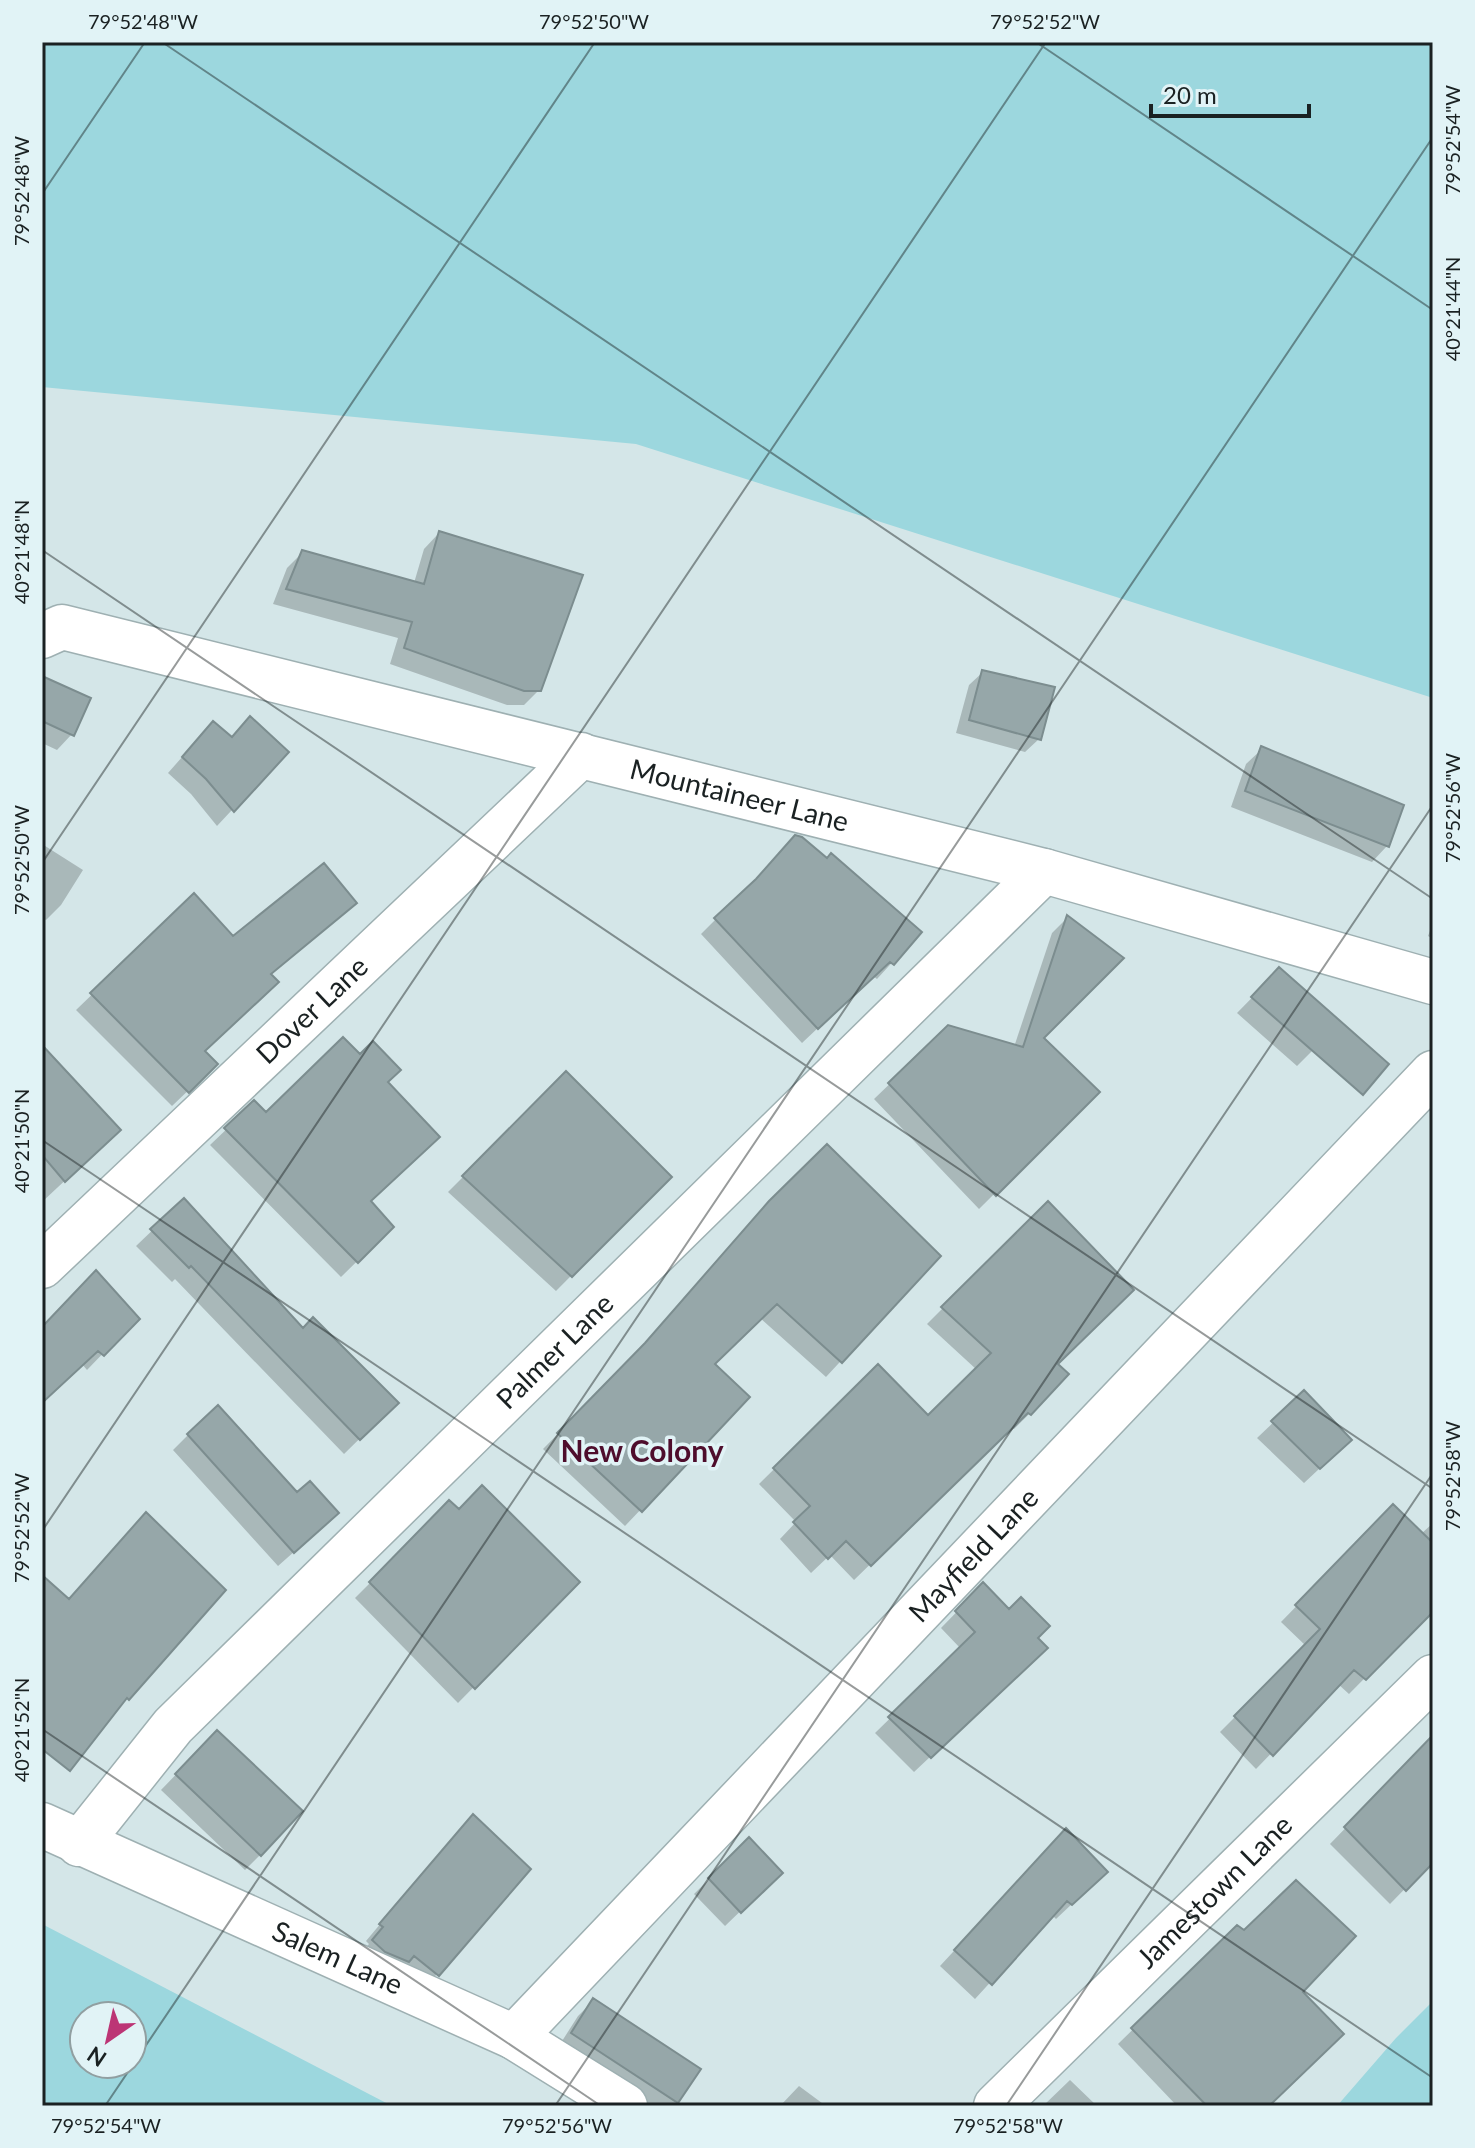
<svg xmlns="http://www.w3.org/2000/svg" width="1475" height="2148" viewBox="0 0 1475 2148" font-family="Lato,sans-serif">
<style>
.green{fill:#9cd7de;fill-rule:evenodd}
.shadow{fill:#0003}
.building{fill:#96a7a9;stroke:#7c8d8f;stroke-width:2}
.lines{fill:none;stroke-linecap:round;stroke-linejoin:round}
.minor-casing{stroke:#9eb0b2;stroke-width:47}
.minor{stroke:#fff;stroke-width:44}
.ticks{fill:none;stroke:#1a2122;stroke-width:2;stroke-opacity:0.45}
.labels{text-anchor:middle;stroke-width:7;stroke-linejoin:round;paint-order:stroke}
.street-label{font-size:28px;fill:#1a2122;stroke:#e1f3f6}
.neighbourhood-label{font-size:30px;font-weight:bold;fill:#4e0d2c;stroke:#e1f3f6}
.neatline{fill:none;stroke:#1a2122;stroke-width:3}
.ticks-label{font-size:20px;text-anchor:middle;fill:#1a2122}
</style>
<rect width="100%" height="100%" fill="#d4e6e8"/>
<!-- green -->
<path class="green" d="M42,42H1433V698L636,444L42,387Z
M42,1924L392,2106H42ZM84,2016H132V2064H84Z
M1433,2001V2106H1337L1396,2038Z"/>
<!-- shadow -->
<path class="shadow" d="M439,533L539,690L524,705H507L390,664L398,638L273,604L287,568L303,552L414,583L424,549Z
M983,672L1039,739L1025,752L956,733L969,685Z
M42,686L72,734L57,750L42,743Z
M198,739H231L286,752L217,826L191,794L168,773Z
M1262,749L1402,806L1387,846L1372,862L1231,807L1246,764Z
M42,844L83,870L61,905L46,920L42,918Z
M194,896L233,938L355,902L270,975L203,1051L216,1064L172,1106L76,1010Z
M1067,918L1041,1038L1097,1092L979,1209L874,1099L949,1027L1014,1047L1052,933Z
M716,919L920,932L877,979L873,976L802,1043L701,934Z
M1433,923V939L1428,936Z
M1279,970L1327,1012L1312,1051L1297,1066L1237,1013Z
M42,1047L103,1145L42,1202Z
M566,1074L669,1177L556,1291L448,1192Z
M386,1083L369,1202L392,1227L341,1277L210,1145L254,1103L265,1115Z
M183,1201L303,1330L396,1403L344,1454L175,1279L172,1282L136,1246Z
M1048,1203L1055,1364L1029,1414L1014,1429L1012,1427L854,1580L830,1555L811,1573L780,1539L796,1522L759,1484L878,1367L928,1417L977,1370L927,1324Z
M754,1218L938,1256L826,1377L760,1318L713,1364L748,1397L625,1526L543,1449L630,1361Z
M137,1318L87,1370L82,1364L42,1402V1335Z
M1304,1393L1334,1455L1304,1483L1257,1438Z
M188,1435L321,1528L278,1566L173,1450Z
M450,1503L459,1512L577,1582L458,1703L355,1598Z
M1393,1507L1421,1534L1433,1523V1609L1349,1694L1338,1684L1256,1769L1220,1732L1306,1646L1281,1622Z
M983,1585L1036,1638L1030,1663L914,1772L875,1733L961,1649L941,1628Z
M217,1732L260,1855L245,1870L161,1790Z
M1433,1738V1860L1390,1904L1330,1844Z
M458,1831L437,1974L422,1990L358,1956L369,1944L366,1941Z
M749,1840L780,1873L725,1926L694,1894Z
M1051,1846L1090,1887L1056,1919L1052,1915L975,1999L940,1966Z
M1238,1927L1300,1992L1267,2106H1177L1118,2044Z
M593,2001L676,2102L672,2106H644L557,2049L578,2016Z
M1070,2080L1097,2106H1043Z
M799,2086L826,2106H780Z"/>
<!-- building -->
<path class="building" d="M439,531L583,575L541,691H524L404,648L412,622L286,589L302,550L424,584Z
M982,670L1055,687L1041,740L969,720Z
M42,676L91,698L74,736L42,721Z
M250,716L289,752L234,812L206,779L182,757L213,721L232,737Z
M1261,746L1404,805L1389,847L1245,791Z
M795,835L802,837L827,858L831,853L922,932L894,965L890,962L818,1029L714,918L756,879Z
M324,863L357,903L271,974L279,982L205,1051L218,1064L189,1093L90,993L194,893L233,936Z
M1067,915L1124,958L1044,1038L1100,1092L996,1196L888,1083L948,1025L1023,1047Z
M1279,967L1389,1064L1363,1095L1251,997Z
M343,1037L360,1054L373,1041L401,1070L388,1082L440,1137L371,1201L394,1227L358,1263L224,1128L254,1100L266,1112Z
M42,1045L121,1130L65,1182L42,1155Z
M566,1071L672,1177L572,1277L462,1176Z
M827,1144L941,1256L842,1363L777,1304L715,1364L750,1397L642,1512L557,1433L645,1343L769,1201Z
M184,1198L303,1328L313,1317L399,1403L360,1440L191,1266L189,1268L150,1229Z
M1048,1201L1134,1290L1058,1364L1069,1374L1031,1415L1028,1413L871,1566L846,1541L828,1559L793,1522L810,1506L773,1468L878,1364L928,1415L991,1353L941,1307Z
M96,1270L140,1319L104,1356L98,1351L42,1403V1327Z
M1304,1390L1352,1440L1320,1469L1271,1421Z
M218,1405L297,1492L310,1481L339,1513L294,1553L187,1434Z
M482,1485L580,1582L475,1689L369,1582L449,1500L459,1509Z
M1393,1504L1433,1543V1612L1366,1680L1354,1670L1273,1756L1234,1716L1320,1629L1295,1605Z
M146,1512L226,1590L129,1700L127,1698L70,1771L42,1749V1575L69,1599Z
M983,1582L1009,1609L1021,1597L1050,1626L1038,1638L1048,1648L931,1758L888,1717L975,1632L955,1611Z
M217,1730L303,1811L261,1856L175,1774Z
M1433,1735V1863L1406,1891L1344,1827Z
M473,1814L531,1869L439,1976L414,1956L409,1962L385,1952L372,1940L383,1927L379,1924Z
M1066,1828L1108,1872L1072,1905L1067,1901L992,1985L954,1950Z
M749,1837L783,1873L741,1913L708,1878Z
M1296,1880L1356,1936L1303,1992L1344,2034L1269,2106H1207L1131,2028L1237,1925L1244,1930Z
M593,1998L701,2069L678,2103L571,2033Z"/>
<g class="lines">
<defs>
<g id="minor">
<path id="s1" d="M42,636L62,627L1044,871L1433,982"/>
<path id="s2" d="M42,1266L581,755"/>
<path id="s3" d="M42,1825L514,2037L625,2106"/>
<path id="s4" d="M79,1844L173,1726L1044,871"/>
<path id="s5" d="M514,2037L1433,1073"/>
<path id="s6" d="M996,2106L1433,1677"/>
</g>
</defs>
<!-- minor casing -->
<use href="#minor" class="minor-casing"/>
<!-- minor -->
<use href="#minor" class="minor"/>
</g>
<!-- ticks -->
<path class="ticks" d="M162,42L1433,899M1036,42L1433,310M42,194L145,42M42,550L1433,1489M42,863L595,42M42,1140L1433,2078M42,1531L1046,42M42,1729L601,2106M105,2106L1433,137M555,2106L1433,805M1006,2106L1433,1473"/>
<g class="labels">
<!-- street labels -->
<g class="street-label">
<text dy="10" stroke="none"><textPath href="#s1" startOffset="720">Mountaineer Lane</textPath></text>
<text dy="10" stroke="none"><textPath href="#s2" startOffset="372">Dover Lane</textPath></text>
<text dy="10" stroke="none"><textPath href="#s4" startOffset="686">Palmer Lane</textPath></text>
<text dy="10" stroke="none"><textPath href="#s5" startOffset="666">Mayfield Lane</textPath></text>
<text dy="10" stroke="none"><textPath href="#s6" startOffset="306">Jamestown Lane</textPath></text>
<text dy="10" stroke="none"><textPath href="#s3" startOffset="324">Salem Lane</textPath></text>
</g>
<!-- neighbourhood labels -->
<g class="neighbourhood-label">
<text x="642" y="1462">New Colony</text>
</g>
</g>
<!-- border -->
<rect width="1475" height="2148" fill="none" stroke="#e1f3f6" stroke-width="88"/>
<!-- north arrow -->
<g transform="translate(108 2040) rotate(214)"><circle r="38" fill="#e1f3f6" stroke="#919fa1" stroke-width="2"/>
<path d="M0-6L14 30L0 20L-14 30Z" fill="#bc3575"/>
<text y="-12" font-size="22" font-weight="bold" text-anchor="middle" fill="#1a2122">N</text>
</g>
<!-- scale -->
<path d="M1151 104v12h158v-12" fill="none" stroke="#1a2122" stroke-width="4"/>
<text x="1163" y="104" font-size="24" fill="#1a2122" stroke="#e1f3f6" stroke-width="6" paint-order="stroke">20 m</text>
<rect x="44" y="44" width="1387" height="2060" class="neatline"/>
<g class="ticks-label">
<text x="143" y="29">79°52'48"W</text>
<text x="594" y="29">79°52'50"W</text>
<text x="1045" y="29">79°52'52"W</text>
<text transform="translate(1453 140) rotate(-90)" y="7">79°52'54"W</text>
<text transform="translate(22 191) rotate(-90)" y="7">79°52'48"W</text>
<text transform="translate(1453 309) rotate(-90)" y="7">40°21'44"N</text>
<text transform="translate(22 552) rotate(-90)" y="7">40°21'48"N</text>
<text transform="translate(1453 808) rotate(-90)" y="7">79°52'56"W</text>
<text transform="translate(22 860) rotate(-90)" y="7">79°52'50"W</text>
<text transform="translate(22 1141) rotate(-90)" y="7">40°21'50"N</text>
<text transform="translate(1453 1476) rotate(-90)" y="7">79°52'58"W</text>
<text transform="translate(22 1528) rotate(-90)" y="7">79°52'52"W</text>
<text transform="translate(22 1730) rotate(-90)" y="7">40°21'52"N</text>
<text x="106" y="2133">79°52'54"W</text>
<text x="557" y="2133">79°52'56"W</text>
<text x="1008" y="2133">79°52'58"W</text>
</g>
</svg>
